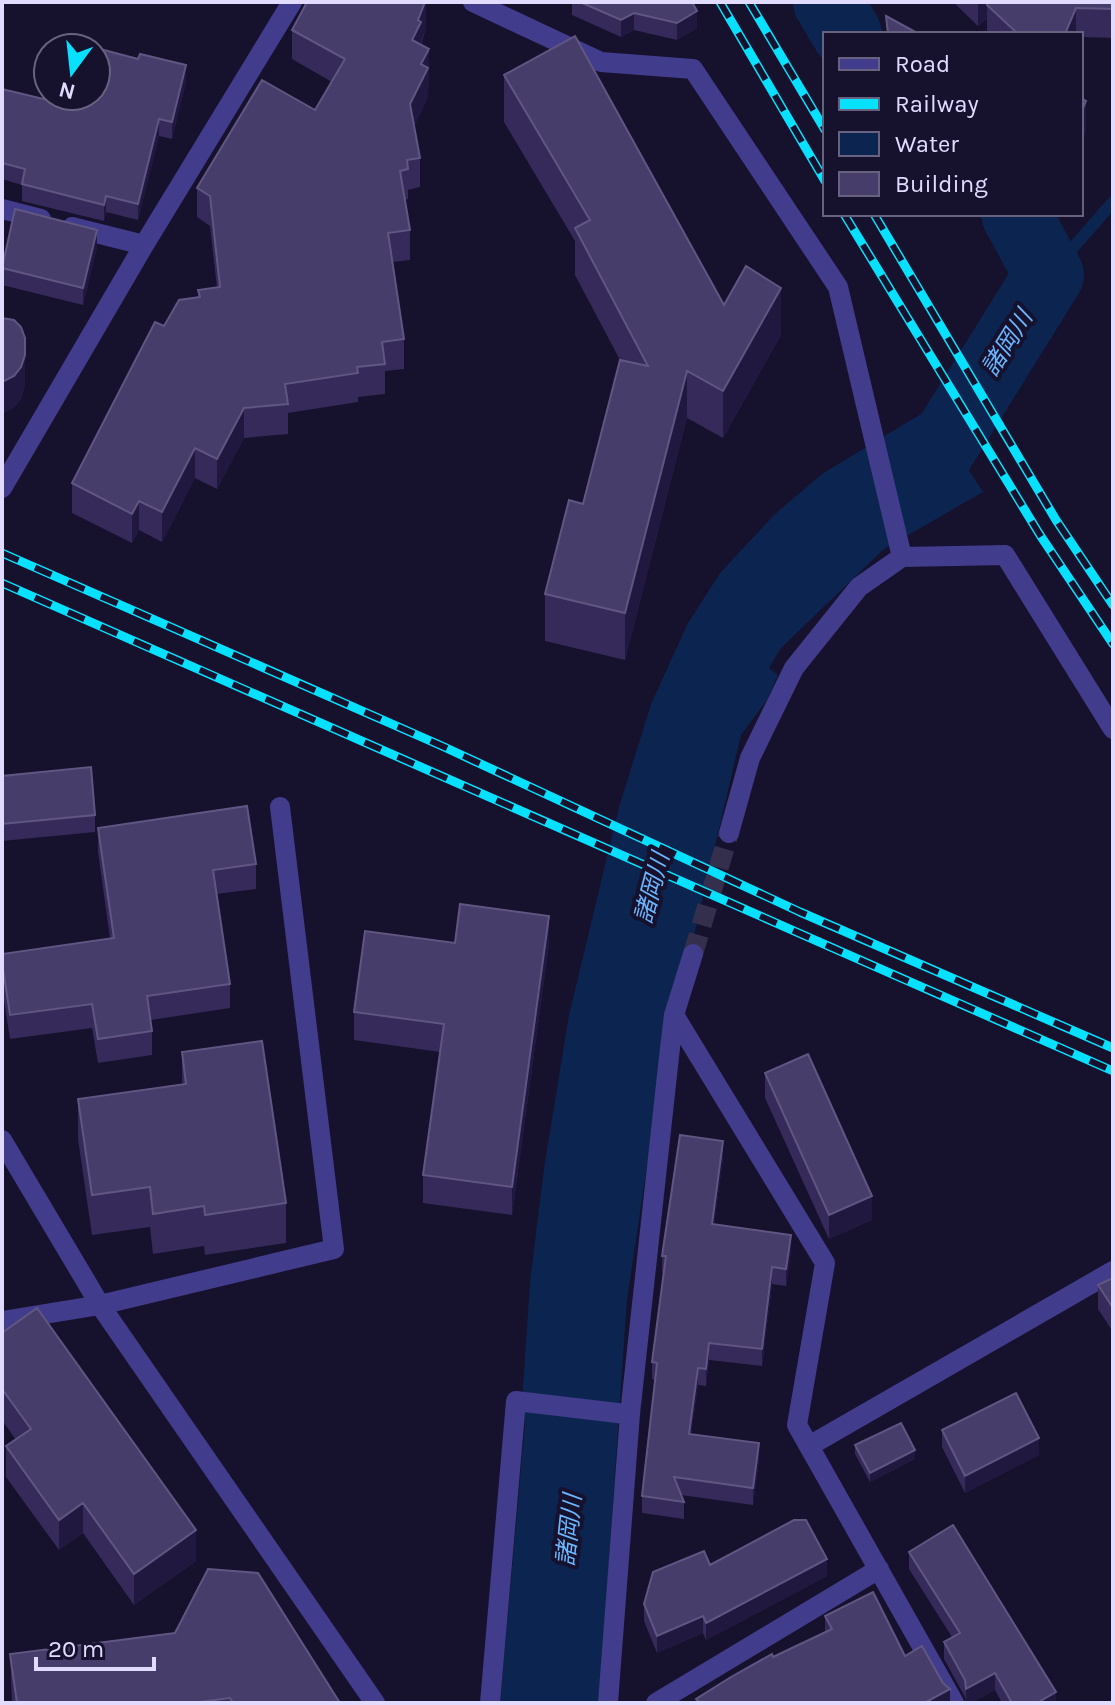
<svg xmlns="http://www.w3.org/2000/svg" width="1115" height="1705" viewBox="0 0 1115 1705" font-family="Karla,'Noto Sans JP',sans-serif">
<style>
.water{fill:#0c2450}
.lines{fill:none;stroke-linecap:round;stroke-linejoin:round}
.stream{stroke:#0c2450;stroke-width:12}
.river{stroke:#0c2450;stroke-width:70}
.minor-tunnel{stroke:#342f4c;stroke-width:20;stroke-dasharray:20 10;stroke-linecap:butt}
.minor{stroke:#413c8b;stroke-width:20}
.tertiary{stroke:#413c8b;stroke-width:20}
.rail-casing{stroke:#08e0ff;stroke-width:9}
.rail{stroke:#16112c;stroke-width:6;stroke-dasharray:18;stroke-linecap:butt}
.wall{fill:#352a59}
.shaded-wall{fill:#211840}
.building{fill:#473d6b;stroke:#605682;stroke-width:2}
.labels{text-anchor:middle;stroke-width:8;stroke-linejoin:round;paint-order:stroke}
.water-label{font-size:24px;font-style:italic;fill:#6ab6ff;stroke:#16112c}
</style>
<rect width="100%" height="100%" fill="#16112c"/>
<!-- water -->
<path class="water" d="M929,409L983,492L884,549L781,648L769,668L778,675L767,700L741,735L659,1085L627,1300L599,1703H500L525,1423L523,1387L530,1282L544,1168L569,1015L619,807L651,704L688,623L720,573L774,515L822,474Z"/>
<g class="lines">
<!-- stream -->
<path class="stream" d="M1049,275L1113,202"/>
<!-- river -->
<path class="river" d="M828,2L847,34
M877,503L939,452L1049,275L1016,214"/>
<!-- minor-tunnel -->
<path class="minor-tunnel" d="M693,954L729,833"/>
<!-- minor -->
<path class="minor" d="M473,2L601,62L693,69L838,287L902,557
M2,209L41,219
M144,245L292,2
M2,488L144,245L72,227
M729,833L750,758L794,668L859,587L902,557L1005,555L1113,729
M674,1015L825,1263L797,1425L954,1703
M2,1321L100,1305L334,1249L280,807
M809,1446L1113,1271
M490,1703L516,1401L626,1414
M608,1703L630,1414L670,1048L674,1015L693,954
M656,1703L879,1569"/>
<!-- tertiary -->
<path class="tertiary" d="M2,1140L100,1305L375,1703"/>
<defs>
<path id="rail" d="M720,2L825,181
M749,2L825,130
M844,214L1040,535L1113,644
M874,214L1056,520L1113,605
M2,553L442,746L800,912L1113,1048
M2,583L1113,1071"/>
</defs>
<!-- rail casing -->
<use href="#rail" class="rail-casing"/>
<!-- rail -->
<use href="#rail" class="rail"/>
</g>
<!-- wall -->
<path class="wall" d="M426,2V28L421,45L429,49L428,97L414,126L420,158V187L408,190V199L405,200L410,230V260L393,262L404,339V369L385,371V394L358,397V402L288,413V434L244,438L217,489L195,478L162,542L139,530L132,543L72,513V483L164,326L198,298V290L217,288L210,226L197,217V188L315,110L332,82L292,59V30Z
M572,2H692L697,28L677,40L634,30L621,37L572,15Z
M953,2H1113V38L1081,37V34H987V19L978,26Z
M504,75L724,305L781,335L723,438L687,418L625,660L545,641V594L583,504L620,360L575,275V241L504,122Z
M186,82L172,139L159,136L138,220L106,212L104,221L22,201V185L2,179V89L56,102Z
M97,247L83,305L2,285V264Z
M2,776L95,815V832L2,841Z
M98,828L256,864V889L216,894L230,984V1008L151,1020L152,1031V1055L98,1063L92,1028L10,1039L2,987V954L110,938L98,852Z
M455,943L549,944L512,1215L423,1203V1175L440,1052L354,1040V1012Z
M182,1052L286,1203V1243L205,1255L204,1246L153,1254L150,1227L92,1235L78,1139V1099L182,1084Z
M765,1073L872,1220L829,1239L765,1098Z
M723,1158L714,1224L791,1252L786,1286L772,1284L762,1366L709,1360L706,1386L698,1385L691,1434L759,1460L753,1505L681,1495L684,1502V1519L642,1513V1496L655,1380L652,1379V1362L663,1273H662V1256Z
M1113,1278V1332L1098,1309V1285Z
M2,1333L196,1561L134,1605L83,1533L59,1550L6,1477V1446L16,1440L2,1420Z
M942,1430L1039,1455L965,1493L942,1447Z
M855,1445L915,1459L870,1482L855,1454Z
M909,1552L1056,1703H1002L995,1690L971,1703H966L965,1697L944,1659V1642L952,1637L909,1569Z
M710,1565L827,1576L706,1640L703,1633L657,1653L644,1621V1604Z
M825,1616L905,1656L950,1703L696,1702V1699L773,1657L825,1632Z
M10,1654L340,1703H12Z"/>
<!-- shaded-wall -->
<path class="shaded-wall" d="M425,2H426V28L421,42V52L412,40Z
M978,2H995L987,5V19L978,26Z
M1076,8V34H1065Z
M697,11V28L677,40V23Z
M634,13V30L621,37V20Z
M429,49L428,97L410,134V104L421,64Z
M186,65V82L172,139V122Z
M1086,101V132L1081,143V113Z
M159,119V136L138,220V204Z
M106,196V212L104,221V205Z
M97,230V247L83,305V288Z
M781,288V335L723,438V391Z
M25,355V387L21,399L14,408L2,414V382Z
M687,371V418L625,660V613Z
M244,408V438L217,489V459Z
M195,448V478L162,542V512Z
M139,501V530L132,543V514Z
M549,916V944L512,1215V1187Z
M723,1141V1158L712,1241V1224Z
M872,1196V1220L829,1239V1215Z
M791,1235V1252L786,1286V1269Z
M772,1267V1284L762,1366V1349Z
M709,1343V1360L706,1386V1369Z
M698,1368V1385L689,1451V1434Z
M1039,1438V1455L965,1493V1476Z
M759,1443V1460L753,1505V1488Z
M915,1450V1459L870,1482V1473Z
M83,1503V1533L59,1550V1520Z
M196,1530V1561L134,1605V1574Z
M827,1559V1576L706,1640V1623Z
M703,1616V1633L657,1653V1636Z
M995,1673V1690L971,1703H966V1689Z
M950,1689V1703H926V1702Z
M1056,1692V1703H1037Z"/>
<!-- building -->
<path class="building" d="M307,2H425L418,20L421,22L412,40L429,49L421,64L428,68L410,104L420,158L407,160L408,169L400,171L410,230L388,233L404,339L382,342L385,364L357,367L358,373L285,384L288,404L244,408L217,459L195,448L162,512L139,501L132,514L72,483L155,322L164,326L179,300L200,297L198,290L220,287L210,196L197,188L262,80L315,110L345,59L292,30Z
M580,2H692L697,11L677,23L634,13L621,20Z
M988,2H1113V9L1076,8L1065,34H1018L987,5Z
M886,16L919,34H888Z
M575,36L724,305L746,266L781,288L723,391L687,371L625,613L545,594L569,500L583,504L620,360L648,366L575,228L590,220L504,75Z
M70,41L138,59L140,54L186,65L172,122L159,119L138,204L106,196L104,205L22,184L25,169L2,163V89L56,102L57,96H96V48H69Z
M1081,98L1086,101L1081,113Z
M15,209L97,230L83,288L2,268Z
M2,318L14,320L21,327L25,338V355L21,367L14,376L2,382Z
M91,767L95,815L2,824V776Z
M247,806L256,864L213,870L230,984L147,996L152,1031L98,1039L92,1004L10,1015L2,962V954L114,938L98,828Z
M460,904L549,916L512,1187L423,1175L444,1024L354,1012L365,931L455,943Z
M262,1041L286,1203L205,1215L204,1206L153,1214L150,1187L92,1195L78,1099L186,1084L182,1052Z
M808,1054L872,1196L829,1215L765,1073Z
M680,1135L723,1141L712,1224L791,1235L786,1269L772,1267L762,1349L709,1343L706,1369L698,1368L689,1434L759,1443L753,1488L674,1477L684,1502L642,1496L657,1363L652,1362L666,1256H662Z
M1113,1278V1308L1098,1285Z
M37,1308L196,1530L134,1574L83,1503L59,1520L6,1446L31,1429L2,1389V1333Z
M1016,1393L1039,1438L965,1476L942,1430Z
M901,1423L915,1450L870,1473L855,1445Z
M794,1520H806L827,1559L706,1623L703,1616L657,1636L644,1604L653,1572L704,1551L710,1565Z
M953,1525L1056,1692L1037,1703H1012L995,1673L966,1689L965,1680L944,1642L960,1633L909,1552Z
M208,1569L258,1573L340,1703H233L230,1698L192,1703H17L10,1654L175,1633Z
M873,1592L905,1656L922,1646L943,1683L950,1689L926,1702L927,1703H694L698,1701L696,1699L731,1677L772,1654L773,1657L832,1629L825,1616Z"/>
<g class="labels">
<!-- water labels -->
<g class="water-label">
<text transform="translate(1007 343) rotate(-58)" y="8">諸岡川</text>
<text transform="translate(652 888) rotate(-75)" y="8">諸岡川</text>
<text transform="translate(569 1530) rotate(-84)" y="8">諸岡川</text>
</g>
</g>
<!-- border -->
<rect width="1115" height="1705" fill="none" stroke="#e1dcff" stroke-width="8"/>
<!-- legend -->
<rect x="823" y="32" width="260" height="184" fill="#16112c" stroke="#676280" stroke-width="2"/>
<rect x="839" y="58" width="40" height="12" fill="#413c8b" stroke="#676280" stroke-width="2"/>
<text x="895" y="72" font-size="24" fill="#e1dcff">Road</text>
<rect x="839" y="98" width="40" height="12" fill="#08e0ff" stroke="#676280" stroke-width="2"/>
<text x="895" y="112" font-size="24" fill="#e1dcff">Railway</text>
<rect x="839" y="132" width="40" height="24" fill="#0c2450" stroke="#676280" stroke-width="2"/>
<text x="895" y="152" font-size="24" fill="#e1dcff">Water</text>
<rect x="839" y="172" width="40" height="24" fill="#473d6b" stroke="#676280" stroke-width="2"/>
<text x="895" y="192" font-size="24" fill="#e1dcff">Building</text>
<!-- north arrow -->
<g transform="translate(72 72) rotate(195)"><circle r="38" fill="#16112c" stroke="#676280" stroke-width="2"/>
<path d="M0-6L14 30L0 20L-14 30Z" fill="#08e0ff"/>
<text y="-12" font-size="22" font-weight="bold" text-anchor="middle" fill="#e1dcff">N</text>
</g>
<!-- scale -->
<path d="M36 1657v12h118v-12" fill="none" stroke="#e1dcff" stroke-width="4"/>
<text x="48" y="1657" font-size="24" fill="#e1dcff" stroke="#16112c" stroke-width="6" paint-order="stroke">20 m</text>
</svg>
